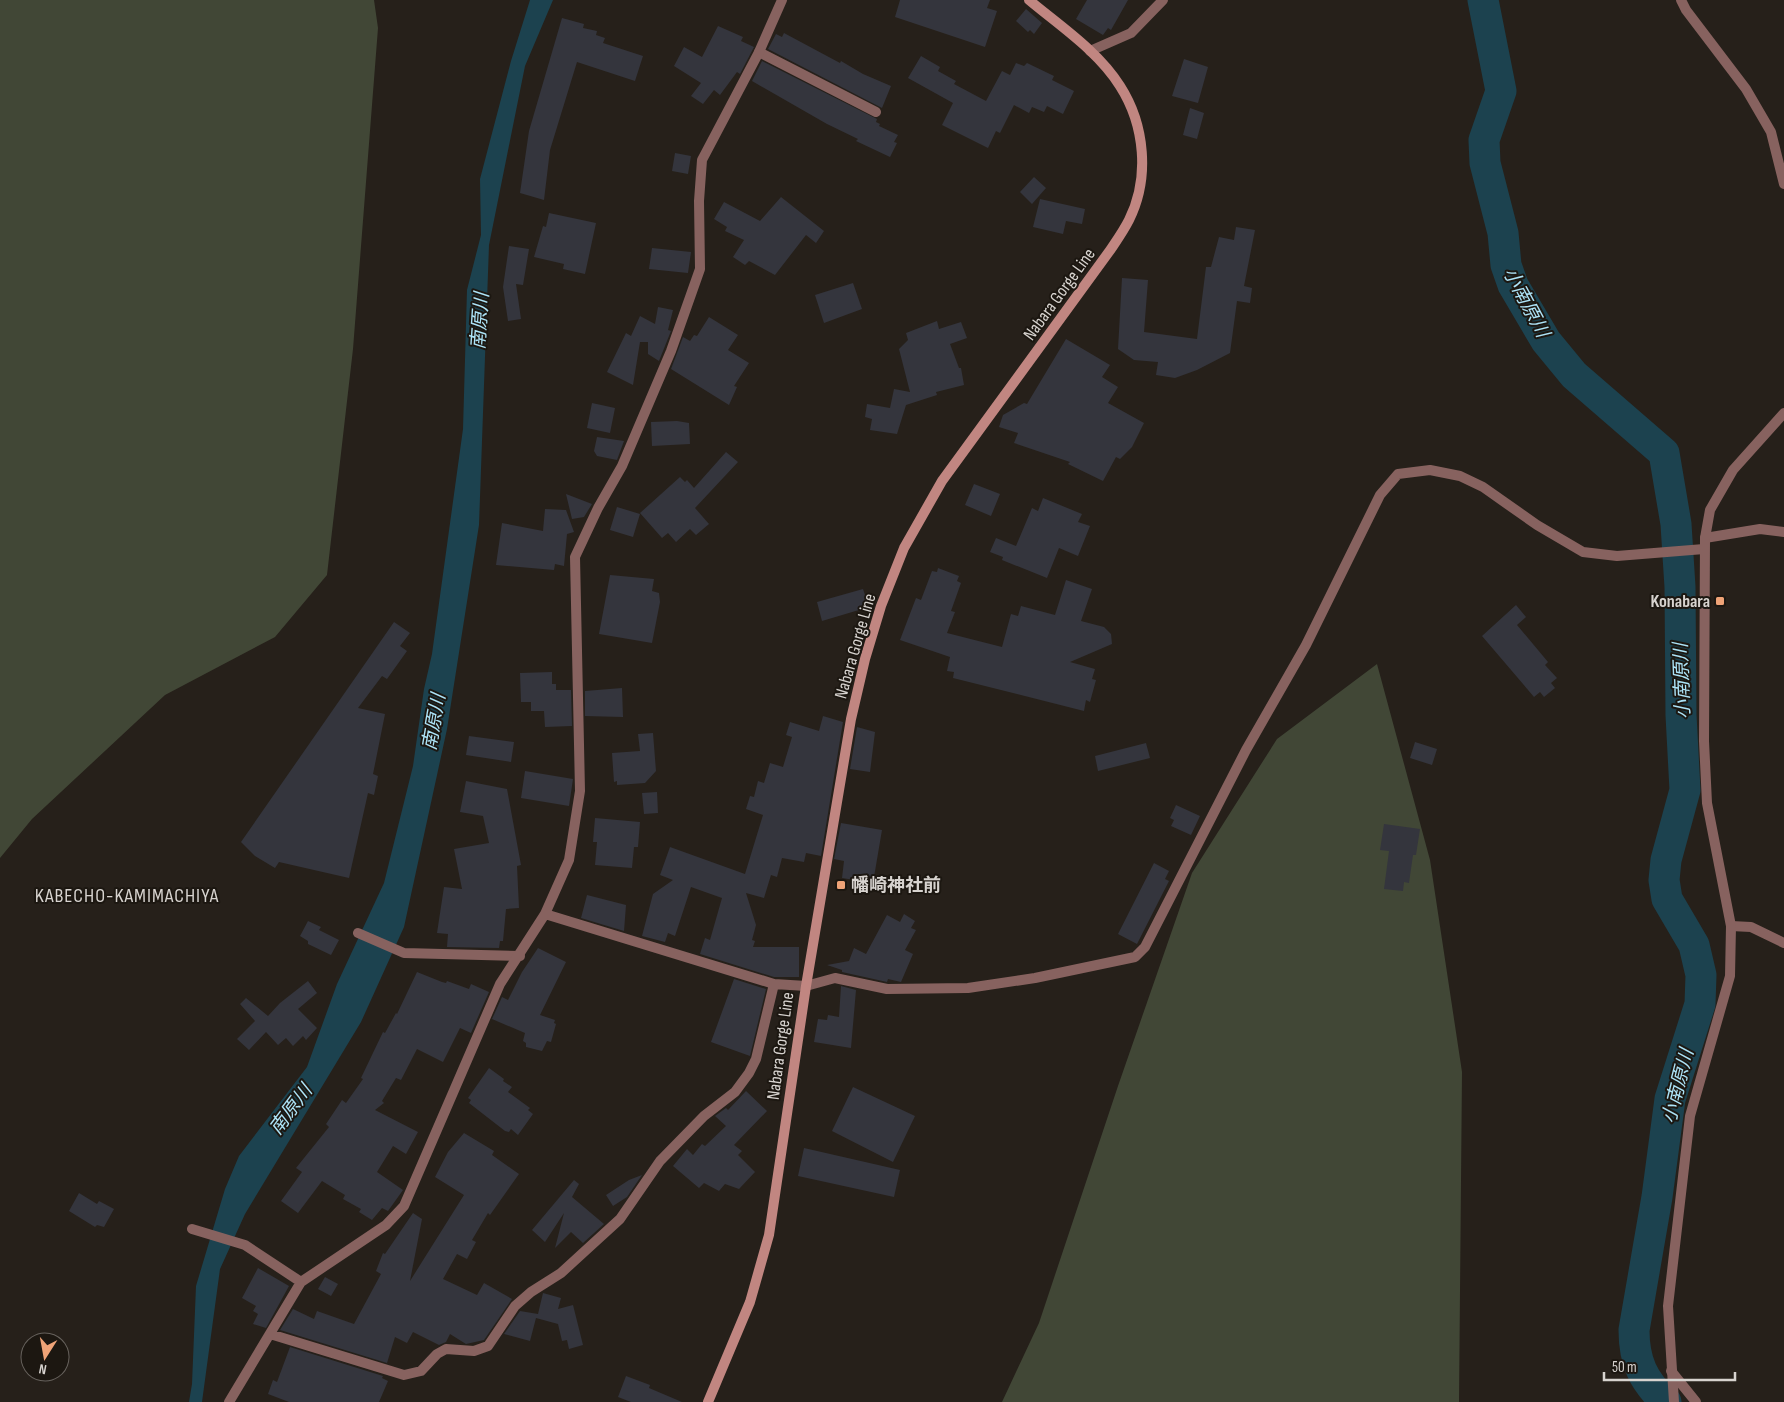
<svg xmlns="http://www.w3.org/2000/svg" width="1784" height="1402" viewBox="0 0 1784 1402" font-family="'Sofia Sans Condensed','Noto Sans JP',sans-serif">
<style>
.green{fill:#414736}
.water{fill:#1c424f}
.lines{fill:none;stroke-linecap:round;stroke-linejoin:round}
.river{stroke:#1c424f;stroke-width:31}
.building{fill:#34353d}
.service{stroke:#87625f;stroke-width:10}
.minor{stroke:#87625f;stroke-width:10}
.tertiary{stroke:#87625f;stroke-width:10}
.secondary{stroke:#c18681;stroke-width:10}
.poi-dot{fill:#efa377;stroke:#1c1711;stroke-width:2}
.labels{text-anchor:middle;stroke-width:4;stroke-linejoin:round;paint-order:stroke}
.street-label{font-size:18px;fill:#d7d3cf;stroke:#1c1711}
.poi-label{font-size:18px;font-weight:bold;fill:#d7d3cf;stroke:#1c1711;text-anchor:end}
.water-label{font-size:19px;font-style:italic;fill:#ade4f8;stroke:#1c1711}
.quarter-label{font-size:20px;letter-spacing:1px;fill:#d7d3cf;stroke:#1c1711}
</style>
<rect width="100%" height="100%" fill="#26201a"/>
<!-- green -->
<path class="green" d="M0,0H374L378,28L353,349L327,575L275,637L165,695L32,819L0,858Z
M1377,664L1430,860L1462,1072L1459,1402H1002L1039,1323L1118,1086L1192,873L1277,739Z"/>
<!-- water -->
<path class="water" d="M530,0H553L525,66L489,245L479,525L447,729L404,927L361,1022L245,1214L220,1269L202,1402H189L192,1384L196,1286L225,1189L239,1156L307,1067L337,984L384,883L413,766L424,689L432,654L463,429L467,290L481,235L480,179L511,61Z"/>
<g class="lines">
<!-- river -->
<path class="river" d="M1483,0L1501,91L1484,140L1485,163L1503,233L1506,265L1513,285L1546,341L1574,375L1664,453L1676,524L1680,587L1681,715L1685,790L1666,860L1664,880L1667,899L1694,945L1701,975L1700,1004L1670,1099L1657,1197L1634,1330C1634,1361 1643,1381 1666,1402"/>
</g>
<!-- building -->
<path class="building" d="M900,0H990L987,8L997,11L985,47L895,17Z
M1087,0H1128L1111,30L1108,28L1103,35L1076,19Z
M1026,9L1042,23L1034,34L1030,30L1028,32L1016,21Z
M562,18L584,24L583,28L597,31L596,35L605,38L603,43L643,56L635,81L577,62L550,150L544,200L520,193L529,131Z
M718,26L743,37L741,41L754,47L740,74L737,72L720,95L714,90L703,104L691,96L701,83L674,66L684,47L702,57Z
M784,33L840,63L841,61L863,74L891,86L882,108L768,49L776,34L782,37Z
M921,56L940,67L938,71L956,81L954,84L986,101L1002,71L1010,75L1016,63L1024,66L1027,63L1054,76L1052,80L1074,91L1063,114L1047,106L1044,112L1032,107L1029,113L1014,105L1000,133L996,131L988,148L942,125L953,103L908,78Z
M1184,59L1208,67L1198,103L1172,96Z
M762,61L877,119L876,122L880,124L879,126L898,135L894,142L897,143L890,157L856,141L858,139L827,124L752,81Z
M1190,108L1204,113L1197,139L1183,135Z
M675,153L691,156L688,174L672,171Z
M1034,177L1046,188L1032,204L1020,192Z
M781,197L824,231L816,243L806,235L775,275L749,261L745,265L733,257L744,240L725,231L727,227L714,219L724,202L760,221Z
M1040,199L1085,209L1082,224L1066,221L1063,234L1033,227Z
M549,213L596,223L585,274L563,269L564,264L534,257L543,226L546,227Z
M1236,227L1255,230L1244,286L1252,288L1250,303L1237,301L1230,353L1197,370L1175,378L1156,375L1158,362L1134,360L1118,349L1122,278L1148,280L1144,332L1197,339L1206,267H1211L1219,237L1234,240Z
M509,246L529,249L523,285L516,284L521,319L508,321L503,287Z
M652,248L691,252L688,273L649,269Z
M853,283L862,309L824,323L815,295Z
M658,307L673,310L668,330L671,331L659,361L648,354V342H640L633,385L607,372L626,333L631,336L640,316L655,324Z
M709,317L738,335L728,350L749,363L734,386L737,387L729,405L671,369L683,337L690,341L694,335L697,336Z
M937,321L939,329L961,322L967,338L950,344L959,368H961L964,385L936,392L937,395L906,405L897,434L870,430L872,419L865,417L867,404L890,408L894,389L910,392L899,349L908,340L906,333Z
M1066,339L1110,365L1102,377L1118,387L1108,403L1144,423L1132,447L1120,459L1116,457L1103,481L1068,464L1070,462L1014,443L1018,433L999,427L1003,415L1024,403L1027,404Z
M592,403L615,408L610,433L587,428Z
M677,421L689,423L690,444L652,446L651,422Z
M597,437L624,441L617,460L597,456L594,451Z
M726,452L738,462L695,508L709,524L696,535L690,529L676,542L668,533L662,538L640,513L680,477L685,482L687,480L694,488Z
M974,484L1000,494L991,516L965,505Z
M566,494L592,504L584,517L572,519Z
M1043,498L1082,514L1078,522L1090,526L1078,556L1059,548L1047,578L1002,560L1003,557L990,552L996,538L1016,546L1032,508L1038,511Z
M617,507L640,514L633,537L610,530Z
M545,509L566,510L574,532L567,534L564,566L555,564L554,570L496,565L502,523L543,531Z
M938,568L959,576L957,581L961,583L951,611L955,612L947,633L1002,647L1011,614L1018,616L1021,606L1055,615L1066,580L1092,589L1081,621L1104,627L1111,634L1112,644L1070,662L1095,669L1092,679L1096,680L1090,702L1086,700L1084,711L953,678L954,672L947,671L950,657L900,640L916,598L921,600L932,571L937,572Z
M610,575L654,579L652,591L659,593L660,602L652,643L599,634Z
M863,589L869,607L822,621L817,602Z
M1516,605L1526,617L1517,625L1548,662L1545,665L1557,678L1551,683L1555,688L1544,697L1540,692L1534,697L1482,636Z
M394,622L410,633L400,646L407,651L387,679L382,676L358,708L385,714L373,774L378,776L374,795L368,793L349,878L279,862L275,868L255,856L241,842Z
M552,672V684H556V690H571L572,726L545,727L544,711H531V702H521L520,673Z
M622,688L623,717L585,716V691Z
M823,716L843,722L821,856L806,853L804,862L782,858L777,877L771,875L764,898L746,893L756,925L752,940L755,941L753,947H799V977H774L700,954L705,938L710,940L722,898L691,887L675,936L668,933L665,942L642,936L653,894L673,880L660,875L670,847L745,874L763,815L746,809L750,796L754,797L758,781L764,783L770,763L783,767L792,737L786,735L790,722L819,731Z
M857,727L875,732L870,772L850,769Z
M653,733L656,771L645,783L617,785V781L614,782L612,753L640,751L638,734Z
M469,736L514,742L511,762L466,755Z
M1415,742L1437,749L1432,765L1410,758Z
M1146,743L1150,758L1098,771L1095,756Z
M525,771L573,779L569,806L521,798Z
M466,781L507,789L521,865L517,866L519,908L506,909L503,941H500L499,948L447,947L448,934L437,933L444,887L462,889L454,849L489,843L483,816L460,812Z
M657,792L658,813L644,814L642,793Z
M1176,805L1200,816L1191,835L1171,826L1174,820L1170,818Z
M595,818L640,822L638,847H634L632,868L595,865L597,842H593Z
M841,823L882,830L873,883L842,878L844,861L834,859Z
M1384,824L1420,829L1416,855H1413L1409,883L1404,882L1403,891L1384,889L1389,851L1380,850Z
M1154,863L1169,871L1165,879L1169,881L1137,944L1118,934Z
M587,895L626,905L624,931L581,918Z
M904,914L915,921L911,928L916,930L905,950L913,954L901,982L888,979L887,982L842,972V970L827,965L849,961L854,948L866,954L887,915L900,922Z
M308,921L321,927L319,930L339,940L331,955L308,944V941L300,936Z
M538,948L566,962L540,1015L555,1020L554,1023L556,1024L551,1042L547,1041L542,1051L526,1047V1043L523,1041L525,1033L492,1019L502,997L508,1000L522,972Z
M417,972L442,982L446,983L447,981L469,989L471,984L489,992L471,1033L460,1028L443,1062L417,1049L401,1080L396,1078L382,1101L384,1103L375,1110L418,1132L406,1154L393,1146L377,1172L403,1190L388,1211L382,1208L372,1220L359,1212L361,1209L343,1199L345,1195L322,1181L298,1213L281,1201L302,1172L296,1168L329,1127L326,1124L342,1100L346,1103L363,1079L361,1078L383,1032L385,1033L396,1013L397,1014Z
M734,979L766,989L750,1056L711,1042Z
M308,981L317,993L298,1009L317,1028L306,1040L303,1036L293,1046L286,1038L278,1045L266,1032L249,1050L237,1039L255,1021L240,1004L246,998L268,1016L280,1003Z
M841,986L856,990L851,1048L814,1042L818,1019L827,1020L828,1015L839,1017Z
M489,1068L504,1079L503,1081L512,1087L508,1092L530,1108L528,1110L533,1114L518,1135L511,1129L509,1132L505,1131L469,1103L471,1100L468,1098Z
M853,1087L915,1116L893,1162L832,1131Z
M746,1091L767,1111L734,1145L742,1151L738,1155L755,1172L739,1189L725,1184L719,1191L704,1183L699,1188L673,1166L687,1149L693,1155L702,1144L705,1146L726,1126L715,1116L726,1108L728,1110Z
M464,1133L494,1151L492,1155L519,1174L490,1215L488,1213L472,1240L476,1242L467,1259L457,1254L443,1279L477,1295L484,1283L512,1299L484,1340L466,1344L450,1334L446,1342L439,1345L413,1332L407,1343L395,1337L387,1363L280,1330L293,1309L314,1319L317,1311L354,1324L381,1274L376,1271L383,1253L385,1254L413,1213L422,1219L410,1281L464,1195L435,1177L448,1152Z
M804,1148L900,1170L894,1197L798,1176Z
M642,1175L627,1197L613,1206L606,1195L629,1180Z
M574,1180L579,1184L572,1197L604,1224L583,1243L571,1232L555,1248L564,1213L545,1242L532,1230Z
M79,1193L97,1204L99,1201L114,1209L104,1227L97,1225L95,1227L69,1211Z
M258,1268L289,1286L266,1328L253,1324L258,1314L253,1311L256,1306L242,1298Z
M325,1277L338,1284L331,1296L318,1289Z
M543,1293L561,1298L558,1309L573,1305L583,1345L569,1349L567,1340L562,1341L558,1324L536,1318L530,1341L504,1334L520,1311L538,1314Z
M290,1347L383,1376L382,1378L388,1381L379,1402H289L268,1394L273,1380L277,1382Z
M626,1376L650,1385L649,1388L682,1402H631L618,1397Z"/>
<g class="lines">
<!-- service -->
<path class="service" d="M759,52L876,112
M1705,538L1760,529L1784,532
M358,933L404,953L520,956"/>
<!-- minor -->
<path class="minor" d="M1090,51L1131,33L1163,0
M545,914L774,984L806,986L835,978L887,989L968,988L1035,978L1135,957L1145,947L1246,750L1306,645L1380,495L1398,474L1430,470L1460,476L1483,487L1537,525L1583,552L1617,556L1704,549
M1731,926L1751,927L1784,943
M192,1229L245,1245L301,1282
M270,1334L404,1375L421,1371L437,1354L446,1349L474,1351L488,1346L515,1306L531,1292L561,1273L620,1219L660,1161L704,1116L735,1092L749,1073L756,1059L774,984
M1671,1371L1696,1402
M229,1402L301,1282L386,1225L404,1206L500,984L545,914L569,860L580,791L575,557L598,508L622,466L671,351L700,269L699,201L702,160L759,52L782,0"/>
<!-- tertiary -->
<path class="tertiary" d="M1681,0L1686,10L1746,89L1771,132L1784,184
M1674,1402L1668,1306L1690,1116L1730,976L1731,926L1707,803L1704,741L1705,538L1710,510L1733,470L1784,413"/>
<!-- secondary -->
<path class="secondary" d="M708,1402L750,1302L769,1235L806,986L851,719L865,659L881,606L904,548L942,481L1111,249C1117,240 1124,230 1129,220C1150,178 1145,125 1120,86C1098,51 1060,26 1029,0"/>
</g>
<!-- markers -->
<g class="poi-dot">
<rect x="1715" y="596" width="10" height="10" rx="2.5"/>
<rect x="836" y="880" width="10" height="10" rx="2.5"/>
</g>
<g class="labels">
<!-- street labels -->
<g class="street-label">
<text transform="translate(1059 294) rotate(-54)" y="6">Nabara Gorge Line</text>
<text transform="translate(855 646) rotate(-74)" y="6">Nabara Gorge Line</text>
<text transform="translate(780 1046) rotate(-82)" y="6">Nabara Gorge Line</text>
</g>
<!-- poi labels -->
<g class="poi-label">
<text x="1710" y="607">Konabara</text>
<text x="851" y="891" text-anchor="start">幡崎神社前</text>
</g>
<!-- water labels -->
<g class="water-label">
<text transform="translate(1527 302) rotate(62)" y="7">小南原川</text>
<text transform="translate(479 321) rotate(-86)" y="7">南原川</text>
<text transform="translate(1681 681) rotate(-92)" y="7">小南原川</text>
<text transform="translate(433 722) rotate(-80)" y="7">南原川</text>
<text transform="translate(1677 1086) rotate(-76)" y="7">小南原川</text>
<text transform="translate(290 1109) rotate(-53)" y="7">南原川</text>
</g>
<!-- quarter labels -->
<g class="quarter-label">
<text x="127" y="902">KABECHO-KAMIMACHIYA</text>
</g>
</g>
<!-- north arrow -->
<g transform="translate(45 1357) rotate(191)"><circle r="24" fill="#1c1711" stroke="#67625d"/>
<path d="M0-4L9 19L0 12L-9 19Z" fill="#efa377"/>
<text y="-8" font-size="14" font-weight="bold" text-anchor="middle" fill="#d7d3cf">N</text>
</g>
<!-- scale -->
<path d="M1604 1372v8h131v-8" fill="none" stroke="#d7d3cf" stroke-width="2.5"/>
<text x="1612" y="1372" font-size="15" fill="#d7d3cf" stroke="#1c1711" stroke-width="4" paint-order="stroke">50 m</text>
</svg>
